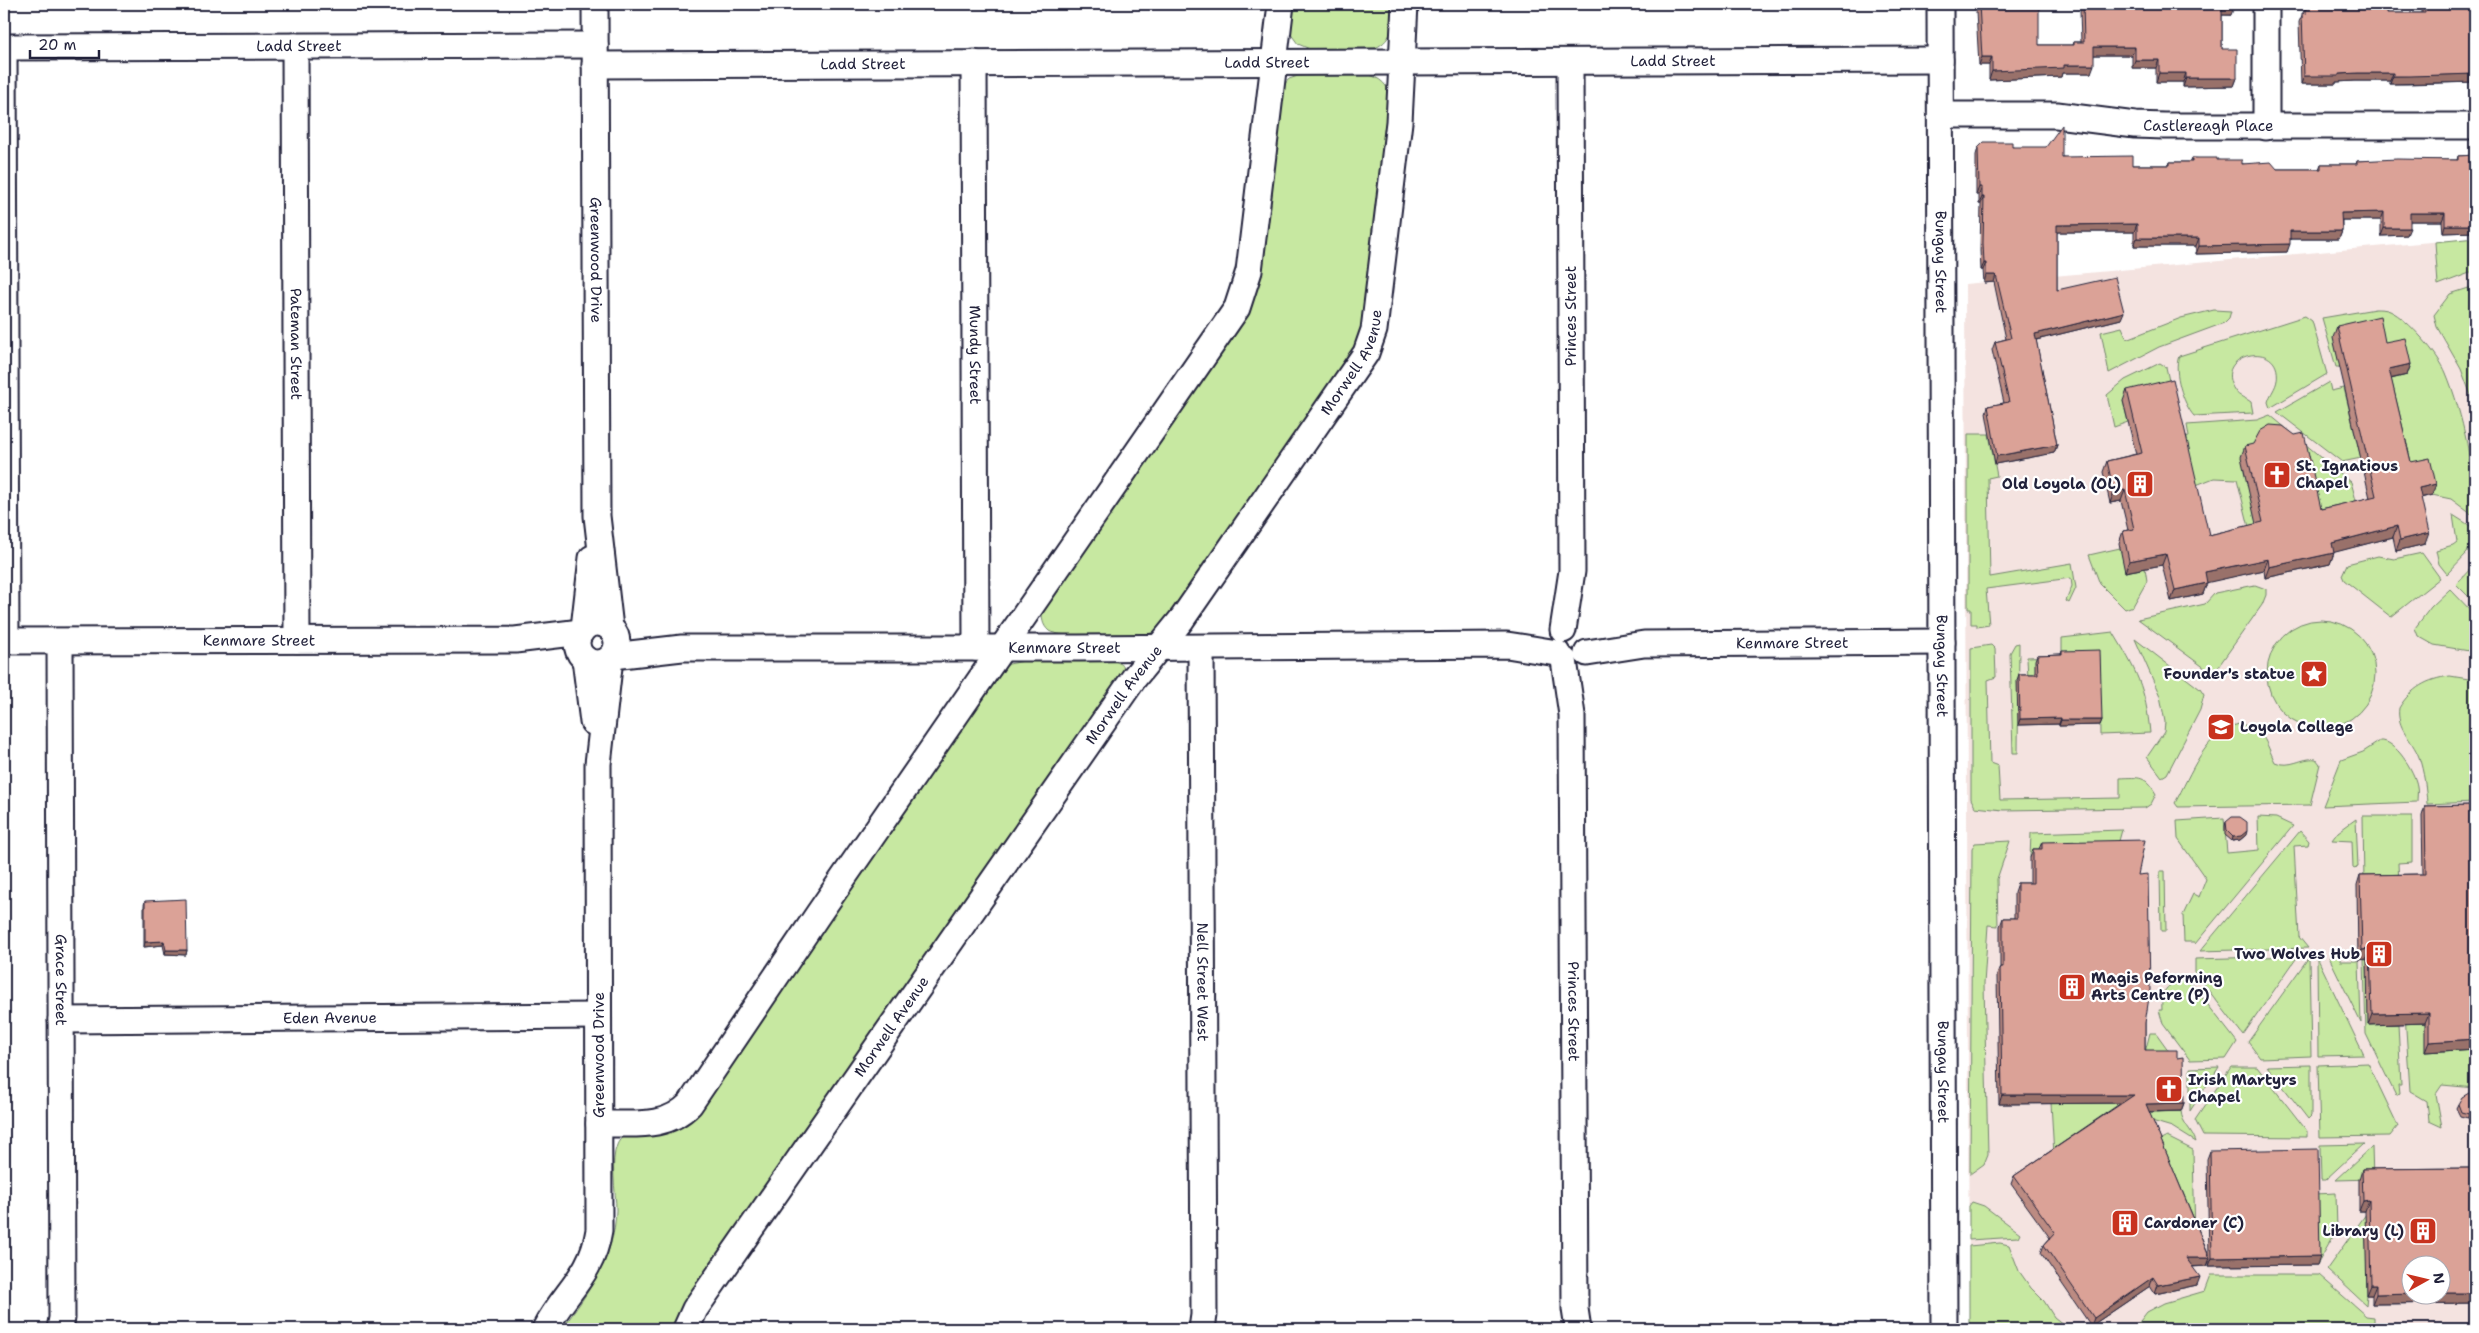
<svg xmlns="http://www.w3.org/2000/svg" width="2479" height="1333" viewBox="0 0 2479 1333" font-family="'Shantell Sans',sans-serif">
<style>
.built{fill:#f4e3e0;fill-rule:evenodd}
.green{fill:#c7e8a1;stroke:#74856e}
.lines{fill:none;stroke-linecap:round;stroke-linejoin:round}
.minor-casing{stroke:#22223b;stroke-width:29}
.minor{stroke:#fff;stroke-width:25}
.wall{fill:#bc8b82;stroke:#22223b}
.shaded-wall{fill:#99716a;stroke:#22223b}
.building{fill:#dba297;stroke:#22223b}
.labels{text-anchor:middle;stroke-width:4.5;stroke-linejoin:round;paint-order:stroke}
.street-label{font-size:15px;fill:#22223b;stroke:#fff}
.poi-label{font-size:15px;font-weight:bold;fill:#22223b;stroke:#fff;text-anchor:start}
</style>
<rect width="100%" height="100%" fill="#fff"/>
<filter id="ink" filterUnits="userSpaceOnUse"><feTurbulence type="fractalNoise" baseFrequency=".02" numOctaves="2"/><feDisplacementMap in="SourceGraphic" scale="10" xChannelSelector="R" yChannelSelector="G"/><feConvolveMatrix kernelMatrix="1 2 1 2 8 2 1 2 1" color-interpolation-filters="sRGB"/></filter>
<g filter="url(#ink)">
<!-- built -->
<path class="built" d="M2475,238V1329H1969L1965,284ZM2412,1266H2442V1296H2412Z"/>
<!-- green -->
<path class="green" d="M1290,4H1395C1393,22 1394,40 1375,48L1310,49L1298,44L1290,33Z
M1365,74C1380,77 1389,85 1391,100L1361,343L1173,616C1165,623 1159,631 1148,634C1136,637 1058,638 1049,631C1042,625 1042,618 1042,610L1237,324L1282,87L1289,79L1298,76Z
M2475,238V271L2438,285L2435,242Z
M2475,286V406L2461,369L2437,327L2434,315L2450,294Z
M2375,309C2380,309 2386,309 2390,311C2408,319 2439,355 2446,373C2463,414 2475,472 2475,517L2451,499L2432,495L2426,469L2406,473L2339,367H2336L2322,318Z
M2214,310L2231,311L2229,318L2224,323L2159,347L2109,373L2101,332L2122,327L2127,339L2181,318Z
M2305,316L2312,321L2327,374L2270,408L2268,402C2270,394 2276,388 2277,380C2283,337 2209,354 2235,391C2239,397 2246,398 2251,402L2253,413L2194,416C2183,404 2173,371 2179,356Z
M2160,363L2166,367L2175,408L2123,401L2128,422L2114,427L2107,395L2125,380Z
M2329,382L2331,391L2344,388L2361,458L2342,462L2277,412Z
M2270,415L2351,482L2357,504L2267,519L2251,535L2237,479L2214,478L2191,487L2180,439L2189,437L2187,425L2257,420Z
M1968,434H1989L1997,476L1988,478L1990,577L2072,563L2076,588L2069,603L2066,601L2072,586L2071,578L1986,589L1989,625L1977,627V624H1971V609H1968Z
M2453,515L2472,527L2475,533L2467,553L2447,574L2439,564L2436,550L2453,545L2457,542Z
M2120,548L2145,568L2147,581L2133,606L2125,609L2100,584L2089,555Z
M2422,553L2440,578L2391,617L2344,580L2342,575L2347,564L2378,556L2394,559Z
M2475,564V603L2456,584Z
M2255,585L2266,589V595L2262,605L2213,674L2138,619L2205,604L2215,593Z
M2450,589L2475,615V652L2434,645L2418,636L2415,628L2431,607Z
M2267 674a54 54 0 1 1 108 0a54 54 0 1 1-108 0Z
M2113,632C2136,670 2146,688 2150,733L2100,735L2099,655L2062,656V638Z
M2135,639L2200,689L2204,695L2200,710L2167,774L2162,777L2147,757L2164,732L2165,722L2160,696Z
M2019,643L2018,753H2013L2010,653L2015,644Z
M1991,645L1995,649L1996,677L1988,680L1990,763L1998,766L2000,800L2120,798V778C2140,777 2146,776 2156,794L2151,804L2145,808L2003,810L1975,807L1971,799V648Z
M2057,656L2036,684L2028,679L2027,657Z
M1030,660H1113L1123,665L1124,673L678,1329H562C588,1292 615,1258 616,1210C616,1192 610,1161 617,1145C623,1129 644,1133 658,1132L1000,670L1009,664Z
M2450,676L2475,680V802L2427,804C2426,787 2424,773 2419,757C2412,739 2396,728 2399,708C2411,688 2427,679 2450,676Z
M2239,724C2265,728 2265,742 2275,762C2291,769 2301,757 2316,759L2320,764L2310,805L2178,807L2175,803C2191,774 2205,732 2239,724Z
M2380,741C2395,739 2415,772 2417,786C2418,791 2417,797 2417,802L2323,806L2341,760L2363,752Z
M2363,816H2412V862L2398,863L2399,884L2364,885Z
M2258,817L2276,818L2293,826L2195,944L2194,942H2184L2183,915L2193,894L2199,897L2206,879L2178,839L2177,821L2224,818L2227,853L2259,850Z
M2356,819L2358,867L2353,868L2352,841L2332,840L2338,832Z
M2122,830L2117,848L2030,858L2031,833Z
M2300,831L2309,841L2308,845L2294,846L2299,937L2308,948L2200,951Z
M2010,841L1997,879L1998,926L1988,925L1984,984L1988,1154L1984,1164L1970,1174L1972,848L1975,843Z
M2160,871H2165L2166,931H2161Z
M2298,956L2243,1035L2195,973V959Z
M2340,956V961H2359L2361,1023L2329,957Z
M2309,957L2311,1056L2260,1058L2248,1042Z
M2317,957L2364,1055L2318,1056Z
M2364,960H2367L2369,1024H2398L2401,1085H2398L2399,1094L2396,1096L2366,1034Z
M2181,978H2187L2237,1042L2226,1059L2190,1060L2163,1024L2159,1010H2162C2161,994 2164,985 2181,981Z
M2403,983L2425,1022L2475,1049V1088L2442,1085L2436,1094L2442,1127L2429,1121L2427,1101L2410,1091Z
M2150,1033H2156L2174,1058L2157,1112L2181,1111C2182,1124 2192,1129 2196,1142L2172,1127L2145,1119L2054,1155L2051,1103L2142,1064Z
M2368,1063L2398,1126L2390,1136L2320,1137L2318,1065Z
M2311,1065V1116L2308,1119L2267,1066Z
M2219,1067L2190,1111V1068Z
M2231,1067H2257L2307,1131V1137L2203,1136L2195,1120Z
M2167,1137L2193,1150L2195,1238L2155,1143Z
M2364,1144L2325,1180H2321L2320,1145Z
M2372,1147L2373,1179L2336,1180Z
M2336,1193L2337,1230L2317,1265L2315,1194Z
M1972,1202L1984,1206L2020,1233L2018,1237L1969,1240V1206Z
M2366,1214L2367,1295L2366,1305L2327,1269Z
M2000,1243L2009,1245L2019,1271L2031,1288L2044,1301L2054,1317L2069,1329H1969V1246Z
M2211,1275H2319L2366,1316L2374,1317V1329H2134L2147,1312L2164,1303L2205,1291Z"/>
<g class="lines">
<defs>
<g id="minor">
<path id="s1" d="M595,4L597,516L610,628"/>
<path id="s2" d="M1940,4L1944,1329"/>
<path d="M2266,4V127"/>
<path id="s3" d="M295,46L297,640"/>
<path d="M4,47L6,641"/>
<path id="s4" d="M4,47L595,45"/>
<path id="s5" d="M974,63L976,648"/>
<path id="s6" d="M595,65L1940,60"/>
<path id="s7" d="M1941,115H2057L2135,125L2164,126H2475"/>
<circle cx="597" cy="643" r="20"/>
<path d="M584,628L592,558"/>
<path d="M1563,630L1572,571L1570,62"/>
<path id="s8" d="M4,641L515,640L581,632"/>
<path id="s9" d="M60,642L62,1318L60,1329"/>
<path id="s10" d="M1201,648L1204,1315L1202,1329"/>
<path id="s11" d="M1587,653L1644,644L1942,642"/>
<path id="s12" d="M613,656L682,648H1078L1507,645L1557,653"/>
<path d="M585,659L593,722"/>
<path id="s13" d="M1564,660L1572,715L1575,1309L1578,1329"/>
<path id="s14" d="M61,1020L598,1016"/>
<path d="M599,1124C633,1123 665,1130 690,1104L819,913L1237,308L1249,271L1281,4"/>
<path d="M545,1329C564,1292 592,1276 599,1230L598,764L610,658"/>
<path id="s15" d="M686,1329L695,1309L1134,678L1182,619L1366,353L1374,330L1399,122L1405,4"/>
</g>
</defs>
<!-- minor casing -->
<use href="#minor" class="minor-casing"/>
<!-- minor -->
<use href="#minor" class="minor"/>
</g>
<!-- wall -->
<path class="wall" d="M1979,4L2039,45H2073L2074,42H2081L2080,11L2083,4L2231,15H2222V49L2237,78L2234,86L2183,87V82H2156V68H2132V55H2094L2091,73H2062L2061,77L1989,80V65H1979L1976,12Z
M2307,4H2387V13H2422V9L2424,4H2475V82L2408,84H2390V81H2355L2336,82V84H2301L2299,22Z
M2012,147L2062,157L2132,165H2169L2170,162H2191L2192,158L2217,160L2277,169H2319L2321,164H2356L2357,161L2457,160L2458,156L2475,155V232L2443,233L2442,221H2410L2407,235L2381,236V220H2342V231L2339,239H2290L2287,252L2196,254V246H2134V232H2057V290L2121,319L2036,340L2057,445L2054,453L1995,464L1986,413L1988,406L2004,403L1992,350L1995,342L2006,339L1994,282L1984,283L1983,270H1981L1980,251L1981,204H1979V195H1976V155L1978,148Z
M2337,326L2385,342L2411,364L2407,375L2391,379L2411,462L2432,495L2421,498L2425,544L2396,551L2393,537L2334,552L2330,564L2265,578L2264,570L2207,582L2203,594L2171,601L2162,565L2125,572L2119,543L2123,531L2128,530L2121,501L2110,503L2103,472L2107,461L2136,454L2123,401L2127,390L2209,535L2256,524L2241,457L2245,446L2321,509L2370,498L2333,338Z
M2062,651L2102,720L2100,725L2059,726V724L2018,725L2017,680L2019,674H2035V660L2037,655L2061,654Z
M2475,805V1049L2425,1052V1023L2368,1025L2367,959L2358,960L2357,885L2360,875L2423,874L2422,816L2425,806Z
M2226,822L2246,835L2240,840L2232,841L2225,835V826Z
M2042,842L2138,875L2145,1023V1050L2177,1058L2184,1103L2181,1111L2149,1112L2209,1255L2207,1159L2210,1151L2317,1265L2209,1266V1261L2207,1266L2192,1267L2197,1285L2155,1294L2150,1286L2091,1326L2041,1253L2044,1245L2050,1238L2011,1184L2014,1176L2121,1103L1999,1104L1997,975L2000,967V926L2003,918H2014V892L2017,883H2030V858L2033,849H2039Z
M145,901L187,950L186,955L165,954L163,945L144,947V905Z
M2458,1104L2475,1115L2468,1118L2460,1116L2456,1108Z
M2475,1168V1303L2372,1304V1295H2367L2365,1211H2359V1179L2362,1169Z"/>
<!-- shaded-wall -->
<path class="shaded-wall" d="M2222,7H2234L2231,15H2219Z
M2094,47H2135L2132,55H2091Z
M1982,57H1992L1989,65H1979Z
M2135,60H2159L2156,68H2132Z
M2064,65H2094L2091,73H2062L2061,77L1989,80L1992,71Z
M2159,73H2186L2183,82H2156Z
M2358,73H2393L2390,81H2355L2336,82V84H2301L2304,76Z
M2475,74V82L2390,84L2393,76Z
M2186,78H2237L2234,86L2183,87Z
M1979,187H1982L1979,195H1976Z
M1982,197H1984L1981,204H1979Z
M2384,212L2381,220H2339L2341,213Z
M2410,213H2445L2442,221H2407Z
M2137,224L2134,232H2055L2057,225Z
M2445,225H2475V232L2443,233Z
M2384,228H2410L2407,235L2381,236Z
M2290,231H2342L2339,239H2287Z
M2137,238H2199L2196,246H2134Z
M2290,244L2287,252L2196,254L2199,246Z
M1984,263H1986L1983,270H1981Z
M1986,275H1996L1994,282L1984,283Z
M2124,312L2121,319L2032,341L2035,334Z
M2411,364L2407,375L2385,380L2389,369Z
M2057,445L2054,453L1995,464L1997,456Z
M2436,484L2432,495L2415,499L2419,488Z
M2125,490L2121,501L2110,503L2114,492Z
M2397,526L2393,537L2328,554L2332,543Z
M2429,533L2425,544L2396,551L2400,540Z
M2334,553L2330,564L2265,578L2269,567Z
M2166,554L2162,565L2125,572L2129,561Z
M2268,559L2264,570L2201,584L2205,572Z
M2207,583L2203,594L2171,601L2175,590Z
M2061,718L2059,724L2018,725L2020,719Z
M2061,720H2102L2100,725L2059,726Z
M2247,831L2246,835L2240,840L2232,841L2233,837Z
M164,941L163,945L144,947L145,942Z
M2370,949L2367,959L2358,960L2362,950Z
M166,950H187L186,955L165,954Z
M2429,1013L2425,1023L2368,1025L2372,1014Z
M2475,1039V1049L2425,1052L2429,1042Z
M2002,1095H2134L2131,1103L1999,1104Z
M2184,1103L2181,1111L2142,1112L2146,1104Z
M2475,1112V1115L2468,1118L2469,1114Z
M2369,1200L2365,1211H2359L2363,1201Z
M2320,1256L2317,1265L2209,1266L2212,1258Z
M2186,1258H2210L2207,1266L2183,1267Z
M2153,1277L2150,1286L2091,1326L2094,1318Z
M2200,1277L2197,1285L2155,1294L2158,1285Z
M2371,1285H2376L2372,1295H2367Z
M2412,1293V1296H2442V1293H2475V1303L2372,1304L2376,1294Z"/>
<!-- building -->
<path class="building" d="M1979,4H2039V45H2074V42H2084L2083,4H2234V7H2222V49H2237V78H2186V73H2159V60H2135V47H2094V65H2064V68L1992,71V57H1982Z
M2310,4H2387V13H2425V4H2475V74L2411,76H2393V73H2358L2339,74V76H2304L2302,13L2306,14V5Z
M2062,125V157L2132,156V165H2170V162H2192V158H2217V160H2242V164L2271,162L2277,169H2321V164H2357V161L2397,159L2458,160V156L2475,155V225H2445V213H2410V228H2384V212L2341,213L2342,231H2290V244L2199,246V238H2137V224L2057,225V290L2115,277L2124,312L2035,334L2057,445L1997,456L1988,406L2009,402L1995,342L2011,338L1996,275H1986V263H1984L1983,243L1984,197H1982V187H1979L1978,148L1984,142H2012V147H2046Z
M2380,316L2385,342L2405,338L2411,364L2389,369L2411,462L2430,458L2436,484L2419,488L2429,533L2400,540L2397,526L2332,543L2334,553L2269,567L2268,559L2205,572L2207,583L2175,590L2166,554L2129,561L2123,531L2134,529L2125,490L2114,492L2107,461L2142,453L2127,390L2173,379L2209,535L2263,522L2245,446L2253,444L2260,431L2270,425L2283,426L2295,435L2304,433L2321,509L2376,496L2337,326Z
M2100,650L2102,720H2061V718L2020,719L2019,674H2038L2037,655L2062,654V651Z
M2475,805V1039L2429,1042V1013L2372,1014L2370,949L2362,950L2360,875L2426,874L2425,806Z
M2232,817H2240L2247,822V831L2241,836L2233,837L2227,831L2226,822Z
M2145,840L2138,875L2148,874L2150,991L2145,1023V1050H2177V1058L2183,1057L2184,1103L2146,1104L2210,1258H2186L2200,1277L2158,1285L2153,1277L2094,1318L2044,1245L2055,1233L2014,1176L2134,1095H2002L2000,967H2003V918H2017V883H2033V849H2042V842Z
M186,899L187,950H166L164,941L145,942V901Z
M2469,1093L2475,1095V1112L2469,1114L2461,1112L2458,1104L2462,1097Z
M2318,1149L2320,1256L2212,1258L2210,1151Z
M2475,1168V1293H2442V1266H2412V1293L2376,1294V1285H2371L2369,1200L2363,1201L2362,1169Z"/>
</g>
<!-- icons -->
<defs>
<symbol id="church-square" viewBox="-11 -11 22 22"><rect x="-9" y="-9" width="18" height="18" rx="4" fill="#c8321e" stroke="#fff"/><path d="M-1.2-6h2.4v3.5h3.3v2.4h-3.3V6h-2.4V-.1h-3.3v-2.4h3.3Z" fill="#fff"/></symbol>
<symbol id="building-square" viewBox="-11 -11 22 22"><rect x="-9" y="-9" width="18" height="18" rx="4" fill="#c8321e" stroke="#fff"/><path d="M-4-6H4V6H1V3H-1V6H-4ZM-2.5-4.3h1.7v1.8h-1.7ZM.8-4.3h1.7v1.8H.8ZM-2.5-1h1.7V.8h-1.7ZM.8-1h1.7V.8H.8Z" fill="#fff"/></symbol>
<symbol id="sight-square" viewBox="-11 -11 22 22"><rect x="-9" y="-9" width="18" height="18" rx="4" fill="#c8321e" stroke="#fff"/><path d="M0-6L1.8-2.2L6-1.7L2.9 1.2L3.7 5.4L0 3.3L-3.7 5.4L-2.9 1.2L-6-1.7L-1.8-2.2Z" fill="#fff"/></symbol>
<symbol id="school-square" viewBox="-11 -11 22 22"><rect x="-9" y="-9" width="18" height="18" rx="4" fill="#c8321e" stroke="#fff"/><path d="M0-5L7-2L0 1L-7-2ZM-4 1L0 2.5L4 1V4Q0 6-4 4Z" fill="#fff"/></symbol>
</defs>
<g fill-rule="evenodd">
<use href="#church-square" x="2261" y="459" width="32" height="32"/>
<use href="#building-square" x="2124" y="468" width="32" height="32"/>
<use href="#sight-square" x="2298" y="658" width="32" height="32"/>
<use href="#school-square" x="2205" y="711" width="32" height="32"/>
<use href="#building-square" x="2363" y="938" width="32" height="32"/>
<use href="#building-square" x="2056" y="971" width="32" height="32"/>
<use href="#church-square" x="2153" y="1073" width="32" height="32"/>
<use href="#building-square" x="2109" y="1207" width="32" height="32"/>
<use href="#building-square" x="2407" y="1215" width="32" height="32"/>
</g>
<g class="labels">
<!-- street labels -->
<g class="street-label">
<text dy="5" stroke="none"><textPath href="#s4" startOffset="295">Ladd Street</textPath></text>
<text dy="5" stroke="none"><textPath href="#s6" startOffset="1078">Ladd Street</textPath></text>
<text dy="5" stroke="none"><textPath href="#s6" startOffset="672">Ladd Street</textPath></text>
<text dy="5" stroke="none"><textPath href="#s6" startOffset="268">Ladd Street</textPath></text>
<text dy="5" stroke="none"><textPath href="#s7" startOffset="268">Castlereagh Place</textPath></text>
<text dy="5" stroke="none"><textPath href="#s1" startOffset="256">Greenwood Drive</textPath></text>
<text dy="5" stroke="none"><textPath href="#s2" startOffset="258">Bungay Street</textPath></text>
<text transform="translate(1571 316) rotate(-90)" y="5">Princes Street</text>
<text dy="5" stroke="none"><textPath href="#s3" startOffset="298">Pateman Street</textPath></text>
<text dy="5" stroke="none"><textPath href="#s5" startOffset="292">Mundy Street</textPath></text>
<text dy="5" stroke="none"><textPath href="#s15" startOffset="1176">Morwell Avenue</textPath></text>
<text dy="5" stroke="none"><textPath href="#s8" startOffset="255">Kenmare Street</textPath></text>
<text dy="5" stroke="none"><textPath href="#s11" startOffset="206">Kenmare Street</textPath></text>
<text dy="5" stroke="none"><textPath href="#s12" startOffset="452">Kenmare Street</textPath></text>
<text dy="5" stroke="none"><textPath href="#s2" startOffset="662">Bungay Street</textPath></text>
<text dy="5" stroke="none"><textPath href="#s15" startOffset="771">Morwell Avenue</textPath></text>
<text dy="5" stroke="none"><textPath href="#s9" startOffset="338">Grace Street</textPath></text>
<text dy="5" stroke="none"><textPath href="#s10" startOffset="334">Nell Street West</textPath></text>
<text dy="5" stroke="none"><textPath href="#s13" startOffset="352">Princes Street</textPath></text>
<text dy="5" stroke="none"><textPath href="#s14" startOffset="269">Eden Avenue</textPath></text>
<text dy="5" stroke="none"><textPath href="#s15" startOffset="366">Morwell Avenue</textPath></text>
<text transform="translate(599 1055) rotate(-90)" y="5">Greenwood Drive</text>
<text dy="5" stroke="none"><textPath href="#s2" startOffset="1068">Bungay Street</textPath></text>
</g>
<!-- poi labels -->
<g class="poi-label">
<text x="2296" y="471">St. Ignatious<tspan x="2296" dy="17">Chapel</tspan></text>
<text x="2121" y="489" text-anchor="end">Old Loyola (OL)</text>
<text x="2295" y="679" text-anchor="end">Founder's statue</text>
<text x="2240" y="732">Loyola College</text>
<text x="2360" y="959" text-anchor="end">Two Wolves Hub</text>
<text x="2091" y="983">Magis Peforming<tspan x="2091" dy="17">Arts Centre (P)</tspan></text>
<text x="2188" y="1085">Irish Martyrs<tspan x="2188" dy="17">Chapel</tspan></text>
<text x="2144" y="1228">Cardoner (C)</text>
<text x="2404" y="1236" text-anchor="end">Library (L)</text>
</g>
</g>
<!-- margin -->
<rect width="2479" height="1333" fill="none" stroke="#fff" stroke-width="20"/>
<rect x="10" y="10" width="2459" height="1313" fill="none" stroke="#22223b" stroke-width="2" filter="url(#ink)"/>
<!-- north arrow -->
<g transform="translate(2426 1280) rotate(82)"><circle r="24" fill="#ffffff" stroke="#a7a7b1"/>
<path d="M0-4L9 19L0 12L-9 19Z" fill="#c8321e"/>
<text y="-8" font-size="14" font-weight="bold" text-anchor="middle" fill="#22223b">N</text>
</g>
<!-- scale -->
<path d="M30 50v8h69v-8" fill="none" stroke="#22223b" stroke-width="2.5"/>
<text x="38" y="50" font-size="15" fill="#22223b" stroke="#ffffff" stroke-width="4" paint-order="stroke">20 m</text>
</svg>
